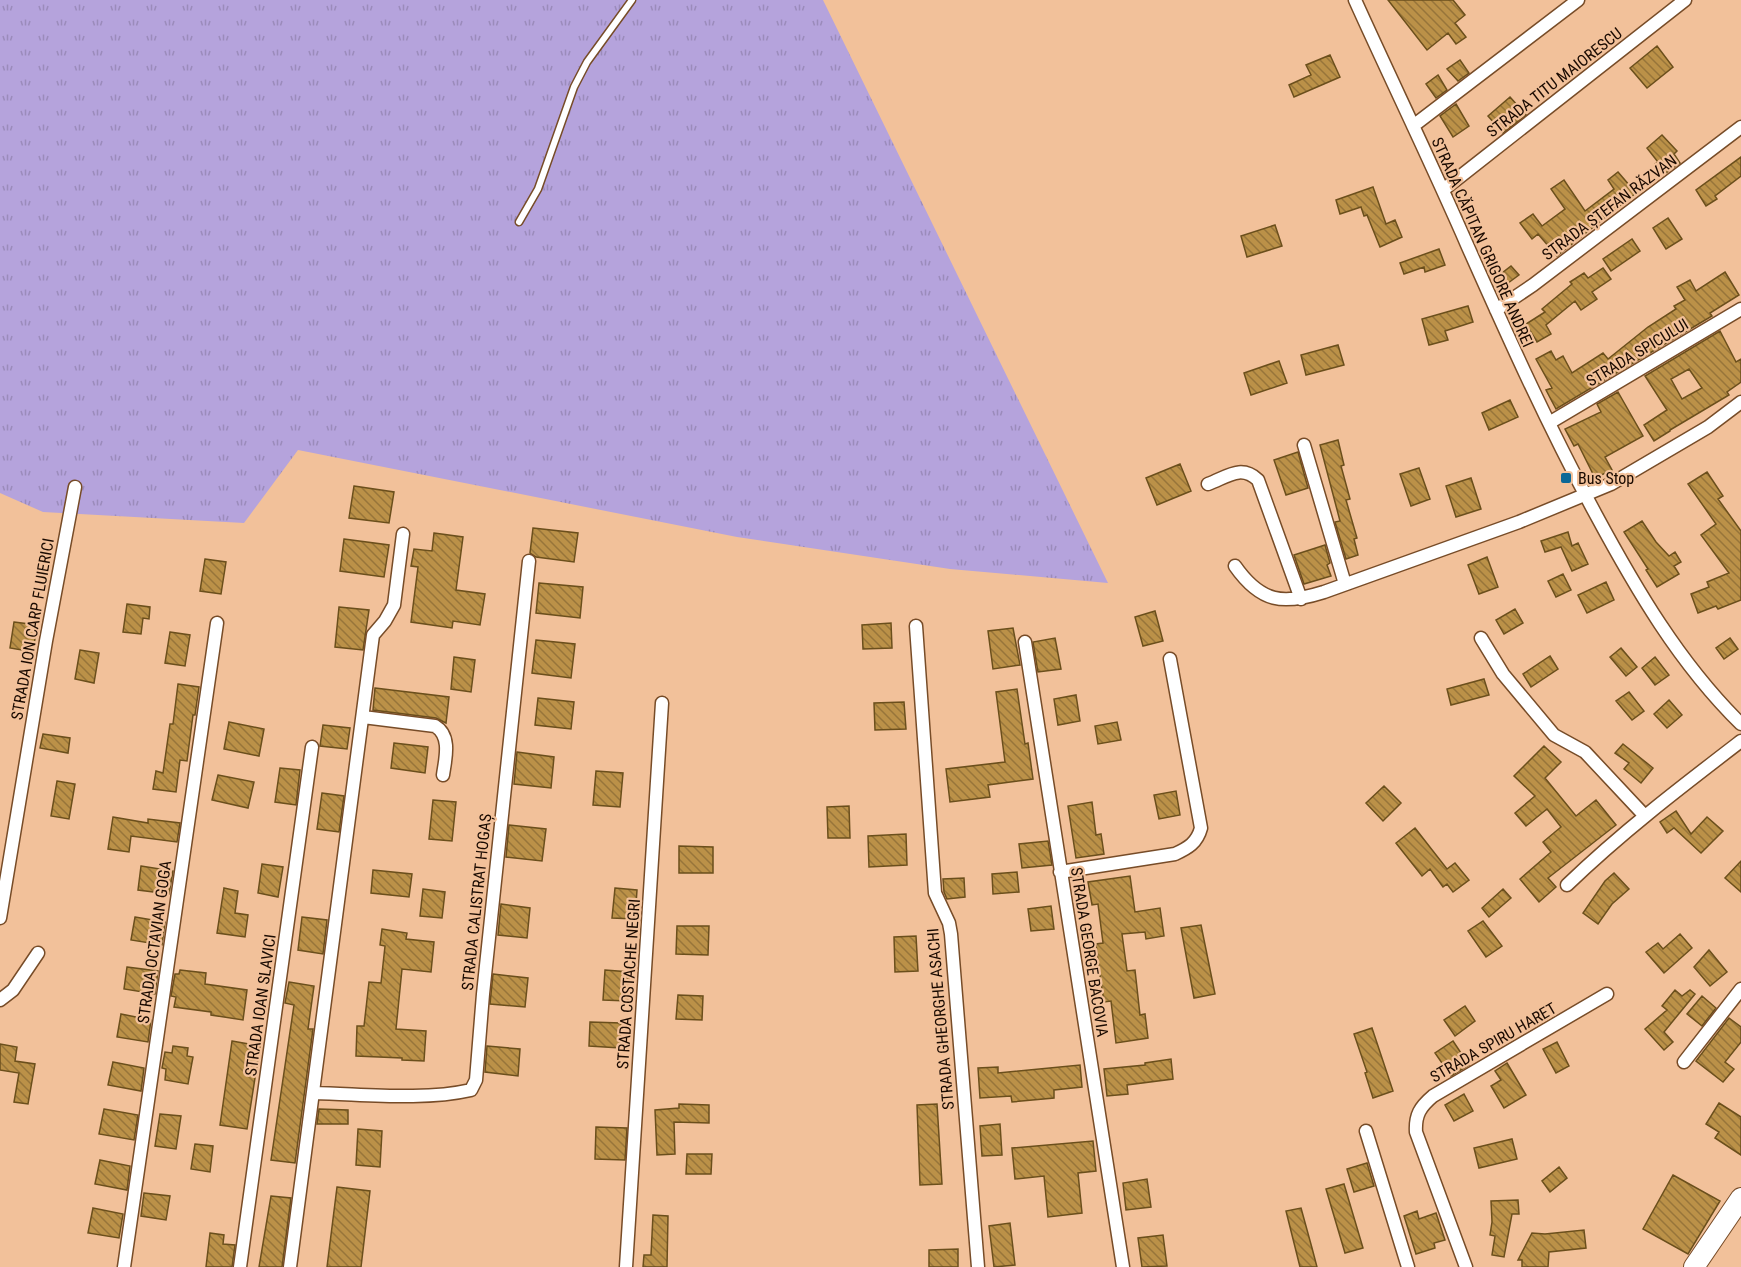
<svg xmlns="http://www.w3.org/2000/svg" width="1741" height="1267" viewBox="0 0 1741 1267" font-family="'Roboto Condensed',sans-serif">
<style>
.grass{fill:url(#grass-tufts)}
.building{fill:url(#building-back-hatch);stroke:#6b4f1c;stroke-width:1.5;fill-rule:evenodd}
.lines{fill:none;stroke-linecap:round;stroke-linejoin:round}
.service-casing{stroke:#774c28;stroke-width:9}
.minor-casing{stroke:#774c28;stroke-width:15}
.primary-casing{stroke:#774c28;stroke-width:22}
.service{stroke:#fff;stroke-width:6}
.minor{stroke:#fff;stroke-width:12}
.primary{stroke:#fff;stroke-width:20}
.poi-dot{fill:#0b6897;stroke:#f2c19a;stroke-width:2}
.labels{text-anchor:middle;stroke-width:4.5;stroke-linejoin:round;paint-order:stroke}
.street-label{font-size:16px;fill:#1a0a00;stroke:#f2c19a}
.poi-label{font-size:16px;fill:#1a0a00;stroke:#f2c19a;text-anchor:start}
</style>
<defs>
<pattern id="grass-tufts" width="24" height="20" patternUnits="userSpaceOnUse" patternTransform="scale(1.5)"><rect width="24" height="20" fill="#b5a3dc"/><path d="M3 7l-1-3M5 7V3M7 7l1-3M15 17l-1-3M17 17v-4M19 17l1-3" fill="none" stroke="#9b8bbb"/></pattern>
<pattern id="building-back-hatch" width="6" height="6" patternUnits="userSpaceOnUse" patternTransform="scale(1.5)"><rect width="6" height="6" fill="#bb9148"/><path d="M-1 5l2 2M0 0l6 6M5-1l2 2" fill="none" stroke="#97753a"/></pattern>
</defs>
<rect width="100%" height="100%" fill="#f2c19a"/>
<!-- grass -->
<path class="grass" d="M0,0H823L1108,583L950,569L737,537L298,450L244,523L43,512L0,493Z"/>
<!-- building -->
<path class="building" d="M1388,0H1453L1465,15L1455,23L1466,37L1456,44L1448,33L1427,50Z
M1657,46L1673,67L1647,88L1630,68Z
M1330,55L1340,77L1294,97L1289,85L1311,75L1306,65Z
M1460,60L1469,73L1458,81L1447,69Z
M1438,75L1447,90L1436,98L1426,84Z
M1510,97L1526,115L1503,133L1488,116Z
M1456,104L1469,126L1453,137L1440,116Z
M1662,135L1677,151L1674,154L1680,163L1663,175L1655,164L1658,162L1647,148Z
M1741,157V176L1715,196L1717,199L1706,206L1696,190Z
M1618,172L1636,193L1557,256L1538,234L1532,239L1520,223L1533,214L1542,226L1565,209L1551,189L1564,180L1585,211L1614,189L1608,180Z
M1373,187L1386,224L1395,220L1402,237L1380,247L1367,215L1364,216L1361,207L1340,214L1336,200Z
M1668,218L1682,239L1666,249L1653,228Z
M1275,225L1282,246L1247,257L1241,236Z
M1632,239L1640,251L1611,271L1603,259Z
M1439,249L1445,265L1425,272L1424,267L1404,274L1400,263Z
M1511,266L1519,275L1504,286L1497,277Z
M1603,268L1611,279L1592,292L1597,299L1581,310L1575,301L1546,325L1551,334L1537,342L1526,324L1545,312L1542,309L1572,284L1570,282L1584,273L1588,278Z
M1725,272L1739,295L1710,313L1712,316L1556,409L1546,390L1552,388L1536,359L1551,351L1556,360L1563,356L1572,373L1603,353L1608,359L1648,327L1676,309L1674,306L1685,300L1677,287L1690,280L1696,291Z
M1468,306L1473,322L1445,331L1448,340L1429,345L1422,319Z
M1720,331L1736,362L1741,359V382L1727,392L1729,395L1670,430V431L1654,441L1644,425L1667,410L1645,376ZM1689,369L1702,388L1682,399L1671,379Z
M1338,345L1344,365L1306,375L1301,355Z
M1279,361L1287,383L1251,395L1244,373Z
M1618,392L1643,436L1605,457L1612,470L1595,478L1578,444L1574,446L1565,429L1601,412L1597,404Z
M1510,400L1518,417L1489,430L1482,413Z
M1338,440L1344,465L1341,466L1350,499L1346,500L1357,538L1354,539L1358,555L1346,559L1335,522L1340,521L1320,445Z
M1298,452L1308,488L1286,495L1274,460Z
M1180,464L1191,491L1157,505L1146,478Z
M1419,468L1430,499L1411,506L1400,474Z
M1707,472L1723,496L1718,499L1741,531V600L1718,609L1716,606L1698,613L1691,594L1709,587L1707,582L1729,573L1701,535L1716,524L1688,484Z
M1471,478L1481,509L1456,517L1446,486Z
M354,486L394,492L389,523L349,518Z
M1642,521L1656,542L1669,556L1675,552L1681,562L1674,566L1679,574L1657,587L1646,570L1648,569L1624,532Z
M533,528L578,533L574,562L536,557L530,553Z
M1568,532L1572,546L1578,543L1588,564L1572,571L1561,547L1545,552L1541,541Z
M434,533L463,537L456,590L485,594L480,625L453,621L452,628L411,622L418,567L411,566L414,549L432,551Z
M344,539L389,545L384,577L340,571Z
M1325,545L1330,563L1327,565L1331,576L1304,584L1294,555Z
M1487,557L1498,587L1479,594L1468,565Z
M205,559L226,562L221,594L200,591Z
M1563,574L1571,590L1556,597L1548,581Z
M1606,582L1614,600L1587,613L1578,595Z
M539,583L583,587L580,618L536,613Z
M127,604L150,607L149,619L143,618L141,634L123,632Z
M339,607L369,610L363,650L335,647Z
M1515,609L1523,623L1504,634L1496,620Z
M1155,611L1163,641L1143,646L1135,617Z
M14,622L37,625L33,652L10,648Z
M891,623L892,648L863,649L862,625Z
M1013,628L1020,665L993,669L988,631Z
M170,632L190,635L185,666L165,663Z
M1055,638L1061,669L1038,672L1033,642Z
M1730,638L1738,649L1724,659L1716,648Z
M536,640L575,644L571,678L532,673Z
M1621,648L1637,667L1626,676L1610,657Z
M80,650L99,653L94,683L75,679Z
M1550,656L1558,669L1531,687L1523,674Z
M454,657L475,660L471,692L451,689Z
M1655,657L1669,675L1655,685L1642,668Z
M1484,679L1489,695L1451,705L1447,689Z
M178,684L199,687L195,715H193L187,761L180,760L176,792L153,789L156,771L163,773L170,724H173Z
M375,688L449,697L446,723L436,718L373,710Z
M1017,689L1025,744L1028,743L1033,779L988,785L990,797L950,802L946,769L1005,762L996,692Z
M1629,692L1644,711L1632,720L1616,701Z
M1076,695L1080,721L1058,725L1054,699Z
M538,698L574,702L571,729L535,725Z
M1669,700L1682,715L1667,728L1654,714Z
M904,702L906,729L875,730L874,703Z
M229,722L264,729L259,756L224,749Z
M1117,722L1121,740L1098,744L1095,726Z
M323,725L350,728L347,749L320,746Z
M43,734L70,738L68,753L40,748Z
M394,743L428,747L425,773L391,768Z
M1623,744L1653,768L1641,783L1624,769L1629,763L1615,753Z
M1544,746L1561,762L1545,778L1576,816L1596,800L1616,825L1548,878L1556,887L1539,902L1520,879L1551,852L1543,842L1561,827L1547,809L1526,826L1515,813L1535,796L1514,776Z
M517,752L554,757L551,788L514,784Z
M280,768L300,770L296,805L275,802Z
M596,771L623,773L620,807L593,805Z
M218,775L254,782L248,808L212,800Z
M57,781L75,784L69,819L51,816Z
M1384,786L1401,803L1383,821L1366,803Z
M1176,791L1180,815L1159,819L1154,795Z
M322,793L344,796L339,832L317,829Z
M433,800L456,802L452,841L429,839Z
M1092,802L1096,835L1101,834L1104,854L1076,858L1068,806Z
M849,806L850,838H828L827,807Z
M1676,811L1691,834L1707,817L1723,831L1701,853L1674,828L1667,833L1660,822Z
M113,817L148,823V819L180,823L177,842L131,836L129,852L108,849Z
M509,825L546,829L542,861L506,857Z
M1415,828L1447,869L1455,863L1469,880L1453,892L1447,884L1443,887L1430,869L1422,876L1396,843Z
M906,834L907,865L869,867L868,836Z
M1048,841L1052,865L1022,868L1019,844Z
M679,846L713,847V873H679Z
M1741,861V892L1725,878Z
M262,864L283,867L278,897L258,893Z
M141,866L173,871L169,894L138,890Z
M373,870L412,874L409,897L371,893Z
M1017,872L1019,892L993,894L992,874Z
M1614,873L1629,889L1612,904L1598,924L1583,913L1605,881Z
M1130,876L1135,912L1160,908L1164,936L1146,939L1145,932L1122,934L1127,971L1135,970L1140,1015L1145,1014L1148,1038L1116,1043L1111,1001L1104,1002L1099,969L1096,944L1103,943L1098,904L1092,905L1088,882Z
M964,878L965,897L947,899L944,892L943,879Z
M224,888L238,891L235,913L248,915L245,937L217,933Z
M615,888L637,890L635,919L612,918Z
M423,889L445,892L442,918L420,916Z
M1503,889L1511,898L1489,917L1482,908Z
M501,904L530,908L527,938L498,935Z
M1051,906L1054,929L1031,931L1028,909Z
M135,917L165,922L162,945L131,940Z
M302,917L327,920L323,954L298,950Z
M1483,921L1502,946L1486,957L1468,931Z
M1201,925L1215,994L1194,998L1181,928Z
M677,926H709L708,955L676,954Z
M382,929L407,933L406,939L434,942L431,972L402,969L396,1029L426,1031L424,1061L402,1060V1058L356,1056L357,1026H364L369,982L381,983L385,946L380,945Z
M1680,934L1692,948L1664,973L1646,952L1658,943L1663,949Z
M916,936L918,971L895,972L894,937Z
M1709,950L1727,972L1710,986L1694,967Z
M127,967L158,971L155,994L124,989Z
M180,970L206,973L205,984L247,990L243,1020L211,1015V1012L174,1007L176,997L171,996L175,974H179Z
M605,970L630,972L628,1001L603,1000Z
M493,974L528,978L525,1007L490,1004Z
M289,982L314,986L308,1029H313L295,1163L271,1160L294,1005L285,1003Z
M1675,990L1682,996L1690,990L1695,994L1664,1032L1673,1042L1664,1050L1645,1029L1667,1010L1662,1006Z
M678,995L703,996L702,1020L676,1019Z
M1702,996L1716,1008L1702,1026L1687,1014Z
M1465,1006L1475,1021L1455,1036L1444,1020Z
M121,1014L151,1020L148,1042L117,1037Z
M1729,1018L1741,1027V1042L1725,1062L1734,1069L1723,1082L1696,1061Z
M590,1022L621,1023L620,1048L589,1046Z
M1372,1028L1393,1091L1373,1098L1365,1073L1367,1072L1354,1034Z
M232,1041L260,1046L247,1129L220,1125Z
M1453,1041L1469,1065L1451,1076L1435,1053Z
M1557,1042L1569,1066L1556,1073L1543,1049Z
M0,1044L17,1047L15,1061L35,1064L28,1104L14,1102L19,1073L0,1070Z
M173,1046L188,1048L187,1056L193,1057L188,1084L165,1080L166,1069L162,1068L165,1052L172,1053Z
M487,1046L520,1049L518,1076L485,1072Z
M1171,1059L1173,1079L1127,1085L1128,1094L1107,1096L1104,1069L1145,1065V1063Z
M113,1062L144,1068L141,1091L108,1085Z
M1507,1063L1526,1095L1504,1108L1491,1086L1501,1080L1495,1071Z
M1080,1065L1082,1087L1054,1090V1098L1012,1102L1011,1096L980,1098L978,1068L998,1067V1073Z
M1464,1094L1473,1111L1454,1121L1445,1105Z
M1719,1103L1741,1117V1155L1715,1138L1719,1132L1706,1124Z
M679,1104L709,1105V1123L674,1122L675,1154L657,1155L655,1110L679,1108Z
M937,1104L942,1184L920,1185L917,1105Z
M104,1109L138,1115L134,1140L99,1134Z
M319,1109L348,1110V1124H317Z
M160,1114L181,1116L176,1149L155,1146Z
M1000,1124L1002,1155L982,1156L980,1126Z
M596,1127L627,1128L625,1160L595,1159Z
M358,1129L382,1131L380,1167L356,1165Z
M1512,1139L1517,1159L1479,1168L1474,1148Z
M1093,1141L1096,1171L1078,1173L1082,1213L1048,1217L1044,1176L1015,1179L1012,1148Z
M195,1144L213,1146L210,1172L191,1169Z
M687,1154H712L711,1174H686Z
M100,1160L130,1166L127,1190L95,1184Z
M1367,1163L1374,1186L1354,1192L1347,1169Z
M1559,1167L1567,1178L1550,1192L1542,1181Z
M1673,1175L1720,1201L1688,1254L1643,1229Z
M1147,1179L1151,1207L1126,1210L1123,1183Z
M1344,1184L1363,1248L1345,1253L1326,1189Z
M337,1187L370,1191L361,1267H327Z
M144,1193L170,1196L166,1220L141,1216Z
M271,1196L291,1198L282,1267H259Z
M1518,1200L1519,1214H1512L1504,1257L1492,1255L1495,1236L1490,1235L1492,1222L1491,1201Z
M93,1208L123,1214L119,1238L88,1233Z
M1301,1208L1312,1248L1317,1267H1300L1286,1211Z
M1417,1211L1419,1219L1436,1213L1445,1240L1434,1243L1435,1248L1416,1254L1404,1216Z
M653,1215L668,1216L667,1267H643L644,1255H651Z
M1010,1223L1015,1265L994,1267L989,1226Z
M1584,1230L1586,1248L1549,1252L1548,1267H1522V1260H1518L1532,1233L1545,1234Z
M210,1233L224,1235L223,1244L235,1245L232,1267H206Z
M1163,1235L1167,1266L1142,1267L1138,1238Z
M958,1249V1267H929V1250Z"/>
<g class="lines">
<defs>
<path id="service" d="M519,222L538,189L574,87L587,62L632,0"/>
<path id="minor" d="M1355,0C1392,82 1432,164 1468,247C1508,337 1548,426 1595,513C1636,589 1679,663 1741,724
M1413,126L1578,0
M1443,190L1685,0
M1496,310L1533,285L1741,127
M1549,423L1741,309
M1304,445L1345,584
M1208,484C1227,477 1241,464 1258,480L1301,599
M1235,566C1261,603 1283,605 1324,592L1519,522L1611,484L1708,427L1741,402
M916,626L935,893L949,923L951,934L978,1267
M1481,638L1503,674L1554,735L1585,752L1644,815
M1025,642L1123,1267
M363,717L435,726C452,736 445,760 443,775
M1060,872L1175,854C1188,848 1197,843 1201,828L1170,659
M1567,885C1622,832 1681,787 1741,741
M0,918L46,641L75,487
M0,1000L13,990L38,953
M1684,1062L1741,989
M314,1093C364,1094 423,1101 471,1090L476,1080L483,994L529,561
M1366,1131L1408,1267
M124,1267L217,623
M240,1267L312,747
M290,1267L373,635L385,621L394,605L403,534
M626,1267L662,703
M1466,1267L1416,1132C1415,1115 1420,1107 1433,1096L1607,994"/>
<path id="primary" d="M1694,1267L1741,1198"/>
</defs>
<!-- service casing -->
<use href="#service" class="service-casing"/>
<!-- minor casing -->
<use href="#minor" class="minor-casing"/>
<!-- primary casing -->
<use href="#primary" class="primary-casing"/>
<!-- service -->
<use href="#service" class="service"/>
<!-- minor -->
<use href="#minor" class="minor"/>
<!-- primary -->
<use href="#primary" class="primary"/>
</g>
<!-- markers -->
<rect class="poi-dot" x="1560" y="472" width="12" height="12" rx="3"/>
<g class="labels">
<!-- street labels -->
<g class="street-label">
<text transform="translate(1554 82) rotate(-38)" y="6">STRADA TITU MAIORESCU</text>
<text transform="translate(1609 207) rotate(-37)" y="6">STRADA ȘTEFAN RĂZVAN</text>
<text transform="translate(1483 242) rotate(66)" y="6">STRADA CĂPITAN GRIGORE ANDREI</text>
<text transform="translate(1637 352) rotate(-31)" y="6">STRADA SPICULUI</text>
<text transform="translate(32 629) rotate(-80)" y="6">STRADA ION CARP FLUIERICI</text>
<text transform="translate(476 902) rotate(-84)" y="6">STRADA CALISTRAT HOGAȘ</text>
<text transform="translate(154 942) rotate(-82)" y="6">STRADA OCTAVIAN GOGA</text>
<text transform="translate(1090 952) rotate(81)" y="6">STRADA GEORGE BACOVIA</text>
<text transform="translate(628 984) rotate(-86)" y="6">STRADA COSTACHE NEGRI</text>
<text transform="translate(260 1005) rotate(-82)" y="6">STRADA IOAN SLAVICI</text>
<text transform="translate(940 1019) rotate(-95)" y="6">STRADA GHEORGHE ASACHI</text>
<text transform="translate(1493 1042) rotate(-30)" y="6">STRADA SPIRU HARET</text>
</g>
<!-- poi labels -->
<g class="poi-label">
<text x="1578" y="484">Bus Stop</text>
</g>
</g>
</svg>
